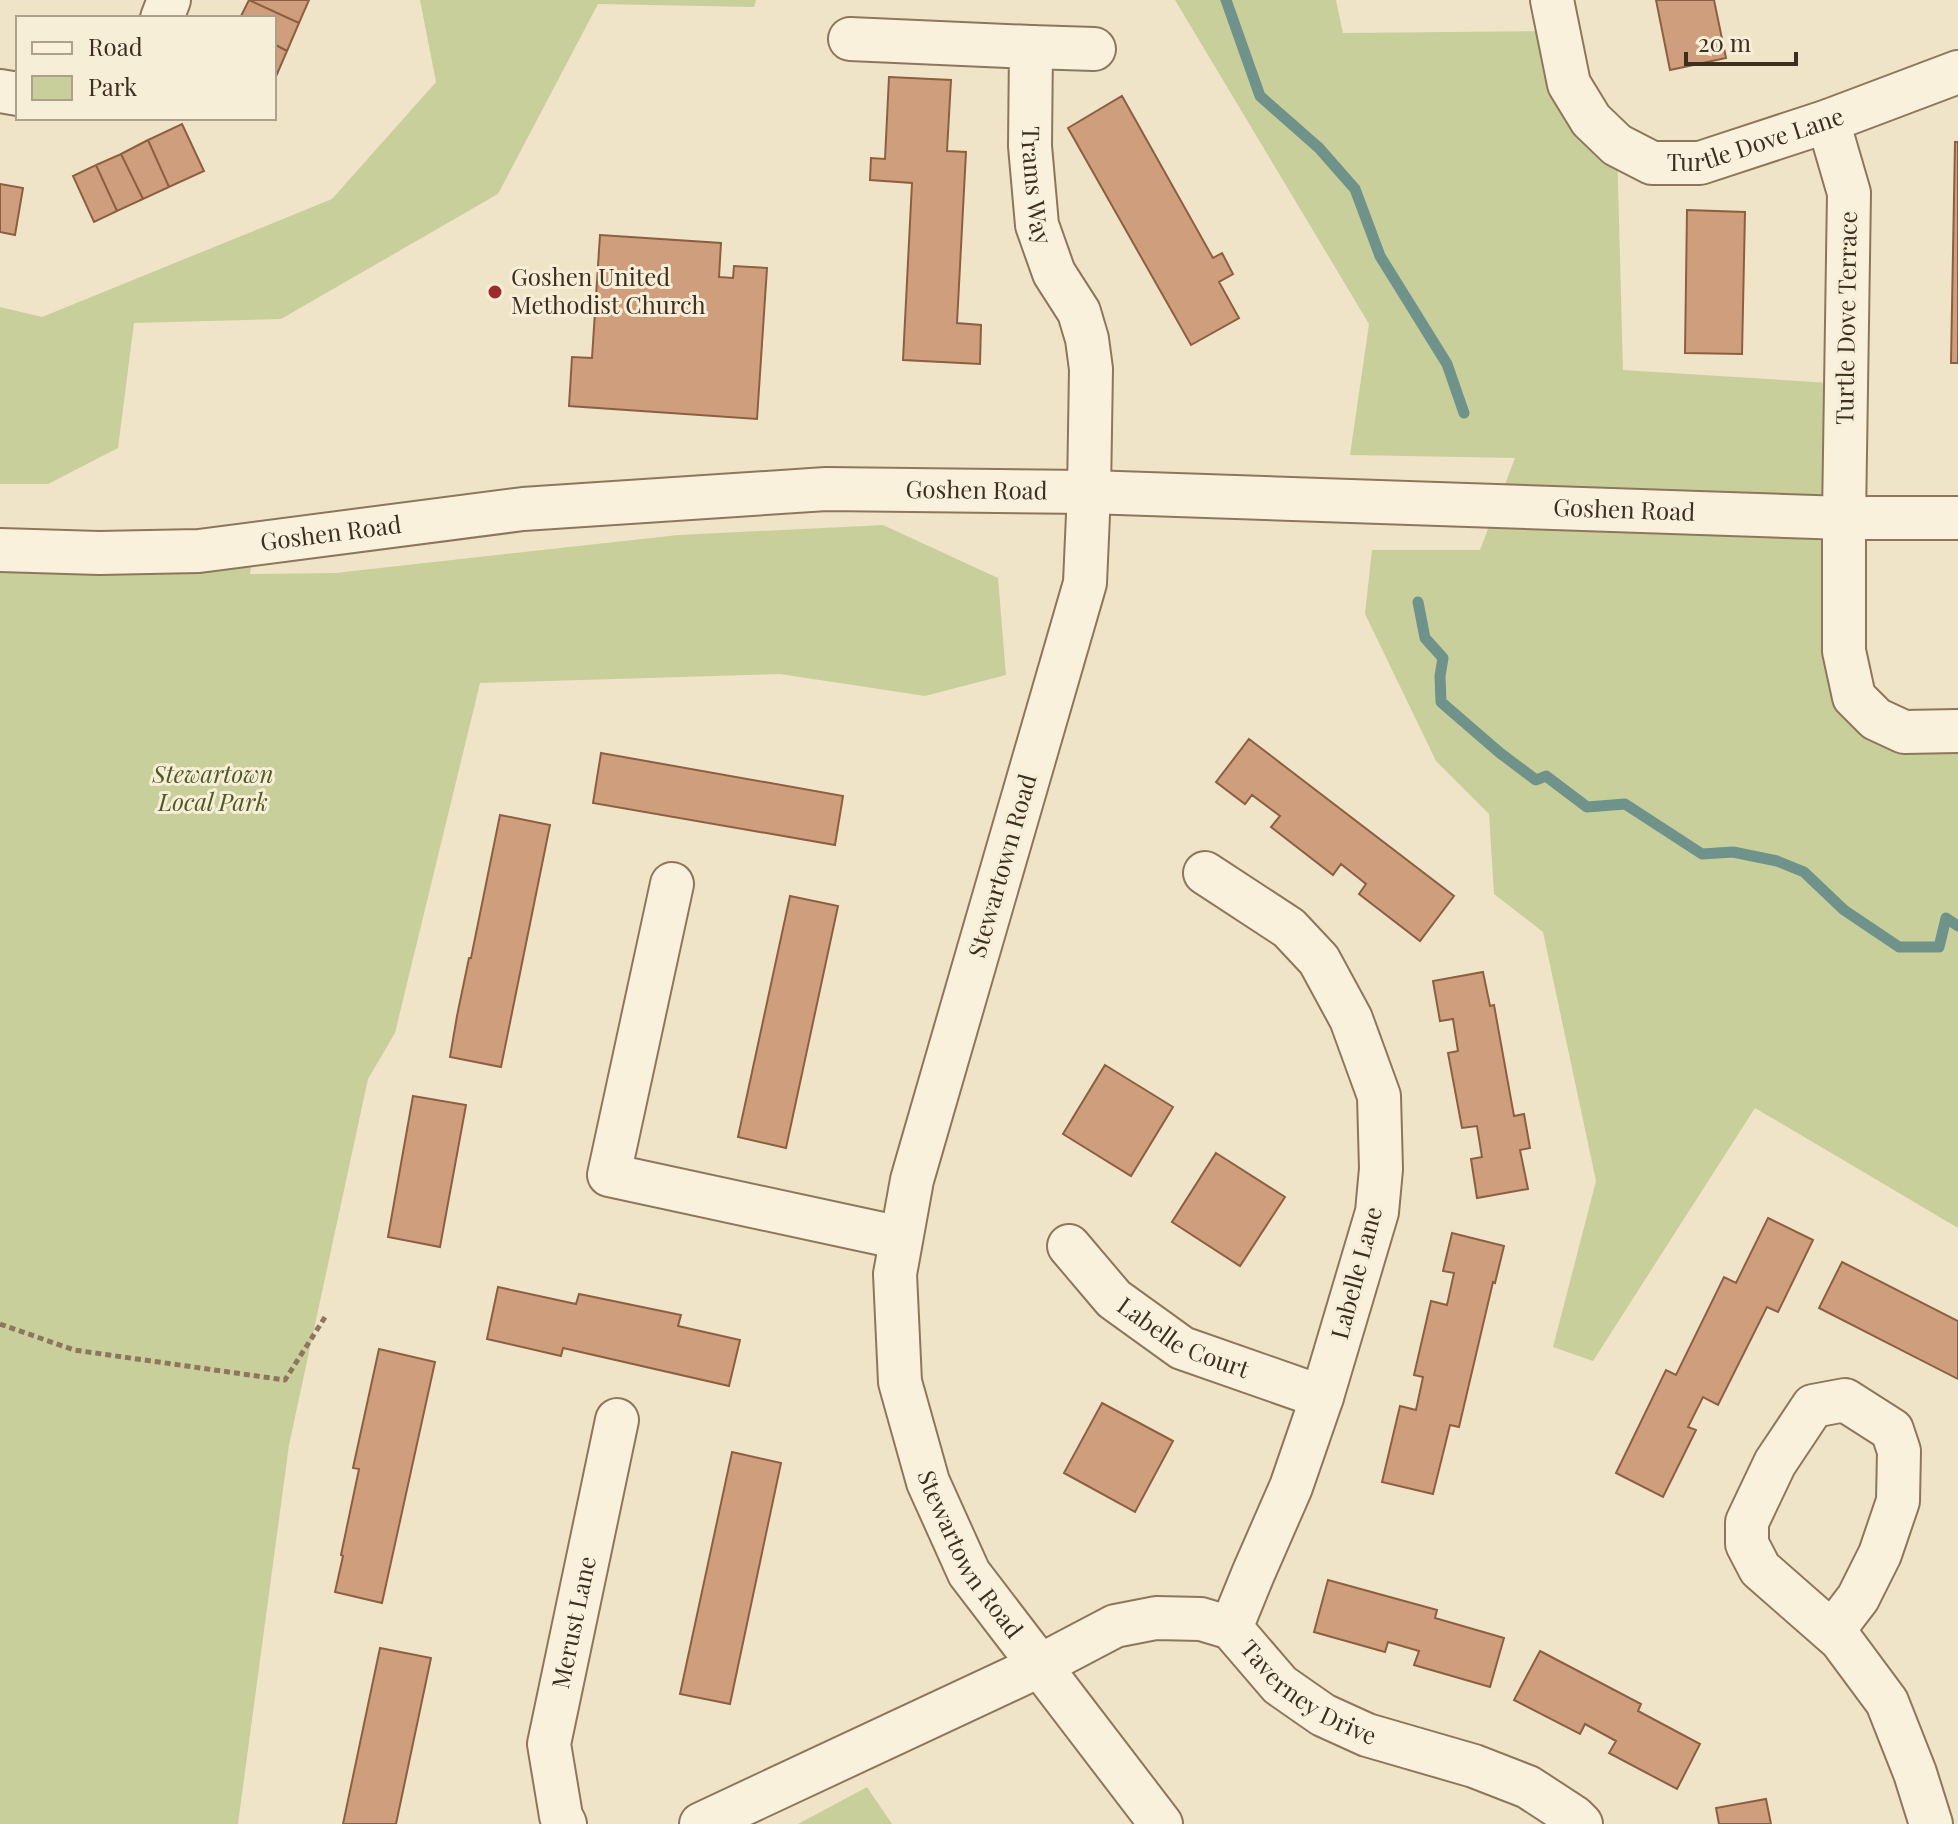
<svg xmlns="http://www.w3.org/2000/svg" width="1958" height="1824" viewBox="0 0 1958 1824" font-family="'Playfair Display',serif">
<style>
.green{fill:#c9cf9b}
.lines{fill:none;stroke-linecap:round;stroke-linejoin:round}
.stream{stroke:#6f938a;stroke-width:11}
.building{fill:#cf9f7d;stroke:#8d5f41;stroke-width:2}
.minor-casing{stroke:#8d765c;stroke-width:46}
.path{stroke:#8d765c;stroke-width:5;stroke-dasharray:6 4;stroke-linecap:butt}
.minor{stroke:#faf1dc;stroke-width:42}
.poi-dot{fill:#9e2a2b;stroke:#f7eed8;stroke-width:3}
.labels{text-anchor:middle;stroke-width:6;stroke-linejoin:round;paint-order:stroke}
.street-label{font-size:24px;fill:#3d2e20;stroke:#f7eed8}
.poi-label{font-size:24px;fill:#3d2e20;stroke:#f7eed8;text-anchor:start}
.park-label{font-size:24px;font-style:italic;fill:#4d5a26;stroke:#f7eed8}
</style>
<rect width="100%" height="100%" fill="#f0e4c8"/>
<!-- green -->
<path class="green" d="M420,0H756L754,7L598,4L498,194L281,319L134,323L118,448L48,484H0V307L42,317L332,199L436,82Z
M1175,0H1336L1343,33L1559,31L1617,145L1623,370L1846,384L1854,697L1958,748V1228L1755,1108L1593,1361L1553,1347L1596,1181L1543,932L1494,894L1489,814L1436,761L1365,614L1372,550H1480L1515,458L1350,455L1369,324Z
M883,525L998,578L1006,675L925,696L780,674L480,683L395,1033L368,1079L289,1445L238,1824H0V551L253,554L250,574L335,573L678,535Z
M867,1787L892,1824H798Z"/>
<g class="lines">
<!-- stream -->
<path class="stream" d="M1226,0L1260,96L1319,148L1355,189L1380,256L1447,364L1464,413
M1418,602L1425,638L1443,658L1440,676L1441,702L1500,753L1536,780L1546,776L1587,807L1625,804L1702,854L1733,852L1777,861L1804,872L1844,910L1899,947H1939L1946,918L1958,926"/>
</g>
<!-- building -->
<path class="building" d="M249,0H309L299,23Z
M249,0L299,23L287,51L274,44V18H240Z
M1656,0H1714L1726,58L1670,70Z
M274,44L287,51L274,81Z
M889,77L951,80L947,151L966,152L957,323L981,325L980,364L903,360L912,183L870,180L871,158L885,159Z
M1122,96L1213,258L1222,253L1233,274L1219,282L1239,318L1191,345L1068,128Z
M182,124L204,171L169,187L148,140Z
M148,140L169,187L143,199L121,154Z
M1955,142H1958V363H1951Z
M121,154L143,199L117,211L96,165Z
M96,165L117,211L94,222L73,176Z
M0,184L23,188L15,235L0,232Z
M1687,210L1745,212L1742,354L1685,353Z
M600,235L721,243L719,277L733,278L734,266L767,268L757,419L569,406L572,357L592,358Z
M1249,739L1454,896L1420,941L1359,894L1366,884L1341,864L1333,875L1271,827L1280,816L1252,795L1245,804L1216,782Z
M601,753L843,796L835,845L593,803Z
M500,815L550,825L501,1067L450,1057L457,1016L469,958H471Z
M790,896L838,906L786,1148L738,1137Z
M1483,972L1490,1006L1494,1005L1514,1116L1524,1114L1530,1148L1520,1150L1528,1189L1477,1198L1471,1159L1482,1157L1477,1126L1462,1128L1448,1053L1458,1051L1453,1019L1440,1021L1433,981Z
M1105,1065L1173,1107L1131,1176L1063,1134Z
M413,1096L466,1105L440,1247L388,1237Z
M1216,1153L1285,1197L1240,1266L1172,1222Z
M1768,1218L1813,1240L1778,1312L1767,1307L1718,1405L1703,1397L1688,1427L1696,1430L1663,1497L1616,1473L1666,1370L1676,1375L1724,1277L1736,1283Z
M1452,1233L1504,1246L1495,1283L1493,1282L1459,1427L1450,1425L1433,1494L1382,1482L1400,1406L1416,1410L1423,1377L1414,1375L1431,1301L1447,1305L1454,1273L1443,1271Z
M1842,1262L1958,1321V1379L1819,1308Z
M498,1287L576,1304L579,1294L681,1315L678,1326L740,1340L729,1386L563,1348L561,1356L487,1339Z
M379,1349L435,1362L382,1603L335,1592L343,1556L341,1555L359,1469L353,1468Z
M1102,1403L1173,1441L1135,1512L1064,1473Z
M732,1452L781,1463L730,1704L680,1694Z
M1328,1580L1437,1610L1435,1618L1504,1638L1490,1687L1414,1665L1419,1651L1388,1642L1385,1652L1314,1632Z
M380,1648L431,1658L396,1824H343Z
M1540,1651L1641,1704L1638,1711L1700,1744L1677,1789L1609,1753L1616,1741L1585,1724L1580,1734L1514,1700Z
M1766,1799L1771,1824H1719L1716,1808Z"/>
<g class="lines">
<defs>
<g id="minor">
<path id="s1" d="M1552,0L1569,84L1591,120L1617,145L1652,163H1700L1828,121L1958,72"/>
<path d="M162,18L169,0"/>
<path id="s2" d="M850,39L1031,47L1030,146L1037,225L1054,273L1079,312L1087,339L1091,369L1089,492L1085,583L912,1180L895,1274L900,1382L928,1482L969,1573L1161,1824"/>
<path d="M1031,47L1094,49"/>
<path d="M0,91L18,94"/>
<path d="M1828,121L1849,193L1844,518V651L1854,697L1876,719L1904,732L1958,731"/>
<path id="s3" d="M0,550L99,553L199,551L523,509L826,489L1089,492L1844,518H1958"/>
<path d="M1205,873L1289,928L1319,960L1351,1019L1379,1096L1381,1169L1377,1212L1322,1397L1291,1487L1253,1574L1231,1628"/>
<path d="M672,884L609,1175L901,1238"/>
<path id="s4" d="M1069,1246L1114,1299L1182,1348L1322,1397"/>
<path d="M1832,1632L1858,1598L1880,1554L1898,1501L1899,1451L1892,1430L1845,1400L1813,1406L1775,1463L1747,1522V1544L1760,1569L1841,1640L1887,1702L1915,1773L1931,1824"/>
<path id="s5" d="M565,1824L561,1816L549,1744L617,1420"/>
<path id="s6" d="M701,1824L1039,1666L1115,1626L1156,1618L1201,1619L1231,1628L1280,1685L1323,1715L1367,1735L1474,1766L1528,1787L1574,1817L1581,1824"/>
</g>
</defs>
<!-- minor casing -->
<use href="#minor" class="minor-casing"/>
<!-- path -->
<path class="path" d="M0,1324L74,1350L285,1380L327,1314"/>
<!-- minor -->
<use href="#minor" class="minor"/>
</g>
<!-- markers -->
<circle class="poi-dot" cx="495" cy="292" r="8"/>
<g class="labels">
<!-- street labels -->
<g class="street-label">
<text dy="8" stroke="none"><textPath href="#s1" startOffset="310">Turtle Dove Lane</textPath></text>
<text dy="8" stroke="none"><textPath href="#s2" startOffset="320">Trams Way</textPath></text>
<text transform="translate(1847 318) rotate(-89)" y="8">Turtle Dove Terrace</text>
<text dy="8" stroke="none"><textPath href="#s3" startOffset="980">Goshen Road</textPath></text>
<text dy="8" stroke="none"><textPath href="#s3" startOffset="1628">Goshen Road</textPath></text>
<text dy="8" stroke="none"><textPath href="#s3" startOffset="332">Goshen Road</textPath></text>
<text transform="translate(1003 866) rotate(-74)" y="8">Stewartown Road</text>
<text transform="translate(1357 1273) rotate(-75)" y="8">Labelle Lane</text>
<text dy="8" stroke="none"><textPath href="#s4" startOffset="150">Labelle Court</textPath></text>
<text dy="8" stroke="none"><textPath href="#s2" startOffset="1742">Stewartown Road</textPath></text>
<text dy="8" stroke="none"><textPath href="#s5" startOffset="206">Merust Lane</textPath></text>
<text dy="8" stroke="none"><textPath href="#s6" startOffset="680">Taverney Drive</textPath></text>
</g>
<!-- poi labels -->
<g class="poi-label">
<text x="511" y="286">Goshen United<tspan x="511" dy="28">Methodist Church</tspan></text>
</g>
<!-- park labels -->
<g class="park-label">
<text x="213" y="783">Stewartown<tspan x="213" dy="28">Local Park</tspan></text>
</g>
</g>
<!-- legend -->
<rect x="16" y="16" width="260" height="104" fill="#f7eed8" stroke="#ada18e" stroke-width="2"/>
<rect x="32" y="42" width="40" height="12" fill="#faf1dc" stroke="#ada18e" stroke-width="2"/>
<text x="88" y="56" font-size="24" fill="#3d2e20">Road</text>
<rect x="32" y="76" width="40" height="24" fill="#c9cf9b" stroke="#ada18e" stroke-width="2"/>
<text x="88" y="96" font-size="24" fill="#3d2e20">Park</text>
<!-- scale -->
<path d="M1686 52v12h110v-12" fill="none" stroke="#3d2e20" stroke-width="4"/>
<text x="1698" y="52" font-size="24" fill="#3d2e20" stroke="#f7eed8" stroke-width="6" paint-order="stroke">20 m</text>
</svg>
